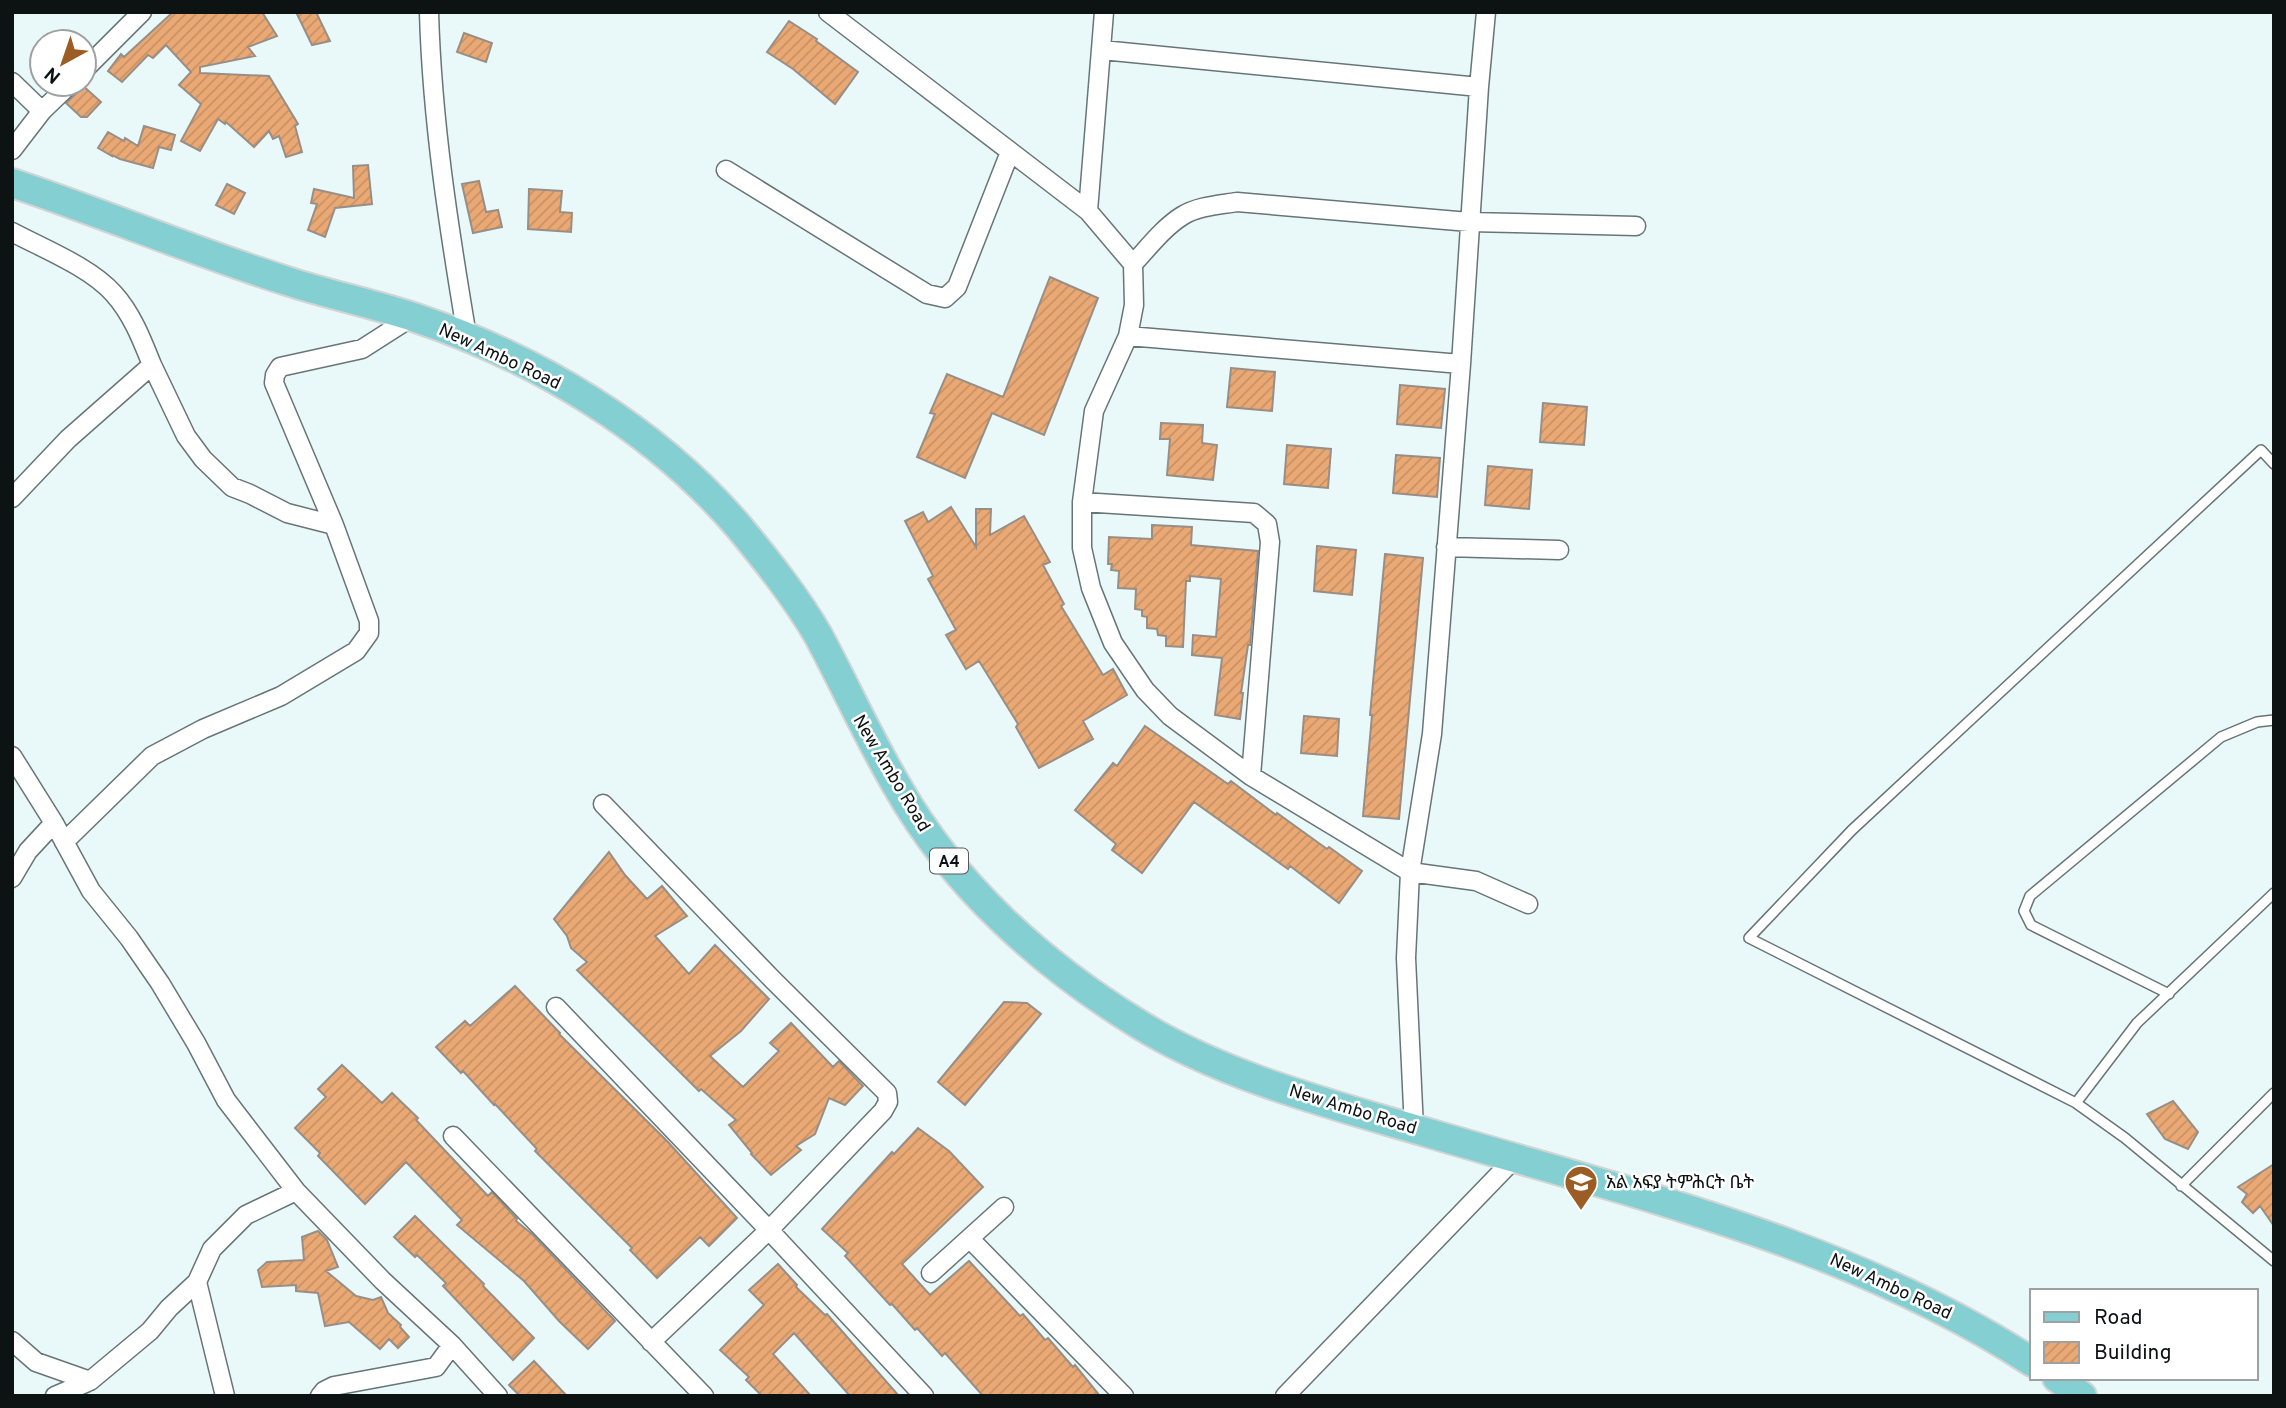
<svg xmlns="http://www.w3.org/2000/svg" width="2286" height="1408" viewBox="0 0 2286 1408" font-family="Overpass,'Noto Sans Ethiopic',sans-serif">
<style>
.building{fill:url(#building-hatch);stroke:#988e86;stroke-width:2}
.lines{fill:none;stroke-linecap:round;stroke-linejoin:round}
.lane-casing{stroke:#677576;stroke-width:12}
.street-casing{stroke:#677576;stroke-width:21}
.primary-casing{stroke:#d3d5d5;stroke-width:32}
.lane{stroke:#fff;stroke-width:9}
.street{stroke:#fff;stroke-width:18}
.primary{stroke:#84cfd2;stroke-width:28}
.labels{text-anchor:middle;stroke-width:5;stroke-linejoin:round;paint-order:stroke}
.shield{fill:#fff;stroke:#565a5a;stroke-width:2}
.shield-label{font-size:16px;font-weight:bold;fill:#0d1313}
.street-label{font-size:18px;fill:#0d1313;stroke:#fff}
.poi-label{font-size:18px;fill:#0d1313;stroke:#fff;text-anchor:start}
</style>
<defs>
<pattern id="building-hatch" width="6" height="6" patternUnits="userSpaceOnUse" patternTransform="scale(1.75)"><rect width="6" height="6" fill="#eaa974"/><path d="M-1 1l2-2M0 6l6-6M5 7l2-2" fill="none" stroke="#c89164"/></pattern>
</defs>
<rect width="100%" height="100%" fill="#e9f9f9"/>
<!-- building -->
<path class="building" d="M173,12H262L277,36L248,47L255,56L200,67V73L269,76L298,124L295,126L302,152L286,157L279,136L273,139L269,131L254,147L226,122L225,124L218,119L200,151L181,141L201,104L179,85L191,72L166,45L153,58L148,55L122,82L108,71L121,54L124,57Z
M296,12H316L330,41L312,45Z
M789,21L817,39L816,41L858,72L835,104L793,69L767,52Z
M464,33L492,43L486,62L457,52Z
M81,84L101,102L87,117H81L66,103L78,92Z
M144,126L175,135L171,150L159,147L153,168L120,159L112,155V156L98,148L108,132L124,141L125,138L138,146Z
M368,165L372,204L335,208L325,237L308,230L317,204L311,203L314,189L354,198L353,166Z
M479,181L486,212L498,210L502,227L473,233L462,184Z
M227,184L245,193L234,214L216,205Z
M529,189L562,191L560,212L572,213L571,232L528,229Z
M1050,277L1098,298L1044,435L992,413L965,478L917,457L935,414L930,413L947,374L1003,397Z
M1231,368L1275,372L1272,411L1227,407Z
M1400,385L1445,389L1441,428L1397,424Z
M1543,403L1587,407L1584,445L1540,442Z
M1161,423L1203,425L1202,443L1217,445L1213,480L1167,475L1170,439H1160Z
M1287,445L1331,449L1328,488L1284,484Z
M1396,455L1440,458L1437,497L1393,493Z
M1488,466L1532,470L1529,509L1485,505Z
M951,507L976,547V509H991L990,535L1024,516L1050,562L1043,565L1064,604L1061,606L1103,675L1113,669L1127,695L1083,721L1093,739L1039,768L1016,727L1018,724L979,661L966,669L946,635L956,630L928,579L933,576L905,521L923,512L928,522Z
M1152,525L1192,527L1191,545L1258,551L1250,645H1248L1241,693H1243L1240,719L1215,715L1222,658L1192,655L1193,635L1216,637L1221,579L1190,576V581H1186L1183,647L1166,646V636L1158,635L1157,629L1147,628V617L1142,616V610L1135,609L1136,589L1118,588L1119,571L1111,570L1112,564H1108L1109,537L1152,539Z
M1317,546L1356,550L1352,595L1314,591Z
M1385,554L1423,558L1399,819L1363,816L1372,715H1370Z
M1304,716L1339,719L1337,756L1301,753Z
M1145,726L1228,784L1231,781L1276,815L1277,813L1327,849L1329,847L1362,871L1339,903L1290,866L1288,869L1194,802L1142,873L1112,850L1116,844L1075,810L1113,763L1117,766Z
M609,852L625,875L647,899L662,886L687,916L655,936L689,974L715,945L769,999L741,1031L710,1056L743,1087L779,1051L770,1043L791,1023L833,1067L839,1061L863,1086L845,1105L829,1098L815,1134L796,1146L801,1150L771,1175L751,1154L752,1153L729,1125L736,1120L701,1089L699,1091L577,970L587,962L571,948L567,936L554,919Z
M515,986L560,1033L559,1034L668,1142L737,1218L709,1246L700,1237L657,1278L630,1250L632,1248L535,1151L537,1149L495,1104L494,1105L463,1071L461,1073L436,1047L465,1021L470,1026Z
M1004,1002L1027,1003L1041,1014L965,1105L938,1082Z
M342,1065L382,1103L392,1093L418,1118L416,1120L488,1196L492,1192L517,1219L516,1221L532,1234L615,1321L588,1349L559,1321L524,1281L457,1225L462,1220L406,1162L365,1204L318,1156L320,1153L295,1128L326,1097L318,1089Z
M2173,1101L2198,1132L2188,1149L2165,1139L2147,1114Z
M918,1128L949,1151L983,1187L902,1264L930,1295L969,1261L1020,1316L1023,1314L1045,1340L1048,1338L1073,1367L1075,1365L1100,1396H983L945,1353L942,1356L917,1328L915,1330L892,1304L890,1305L845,1256L848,1253L822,1229L892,1152L894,1154Z
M2274,1164V1226L2260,1206L2253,1213L2242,1202L2247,1194L2238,1187Z
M415,1216L484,1284L483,1286L534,1338L513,1360L443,1286L446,1283L417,1255L415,1257L394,1237Z
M318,1231L327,1240L338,1267L326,1271L356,1296L373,1300L381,1297L388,1313L401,1325L400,1327L409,1337L398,1348L389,1339L380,1349L349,1322L325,1326L318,1293L296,1291V1285L262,1287L258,1270L267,1262L304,1260L302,1237Z
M778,1264L797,1285L796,1287L825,1315L827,1314L899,1396H850L794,1333L773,1354L811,1396H762L746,1380L749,1377L720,1350L764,1305L749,1290Z
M534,1361L567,1396H520L509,1385Z"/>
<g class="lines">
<defs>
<path id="lane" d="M2274,464L2261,450L1852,830L1749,938L2076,1103L2125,1138L2274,1261
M2169,994L2031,925L2024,911L2030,896L2221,737L2257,722L2274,720
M2076,1103L2137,1023L2274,893
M2181,1186L2274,1093"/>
<path id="street" d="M429,12C432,122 449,229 467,336
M828,12L1088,211L1133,264L1134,305L1128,336L1094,411L1082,502V548L1091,588L1113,643L1145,690L1170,716L1251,776L1410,872L1476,881L1528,904
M1102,50L1479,87
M84,70L142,12
M12,82L42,111
M12,150L42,111L70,84
M726,170L927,294L945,298L957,287L1010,152
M1088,211L1104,12
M12,232C44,249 90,267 114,294C132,314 142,340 152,365L68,439L12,498
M1133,264C1148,248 1163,228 1182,216C1198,206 1219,205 1237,202L1469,222L1636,226
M1128,336L1461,364
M152,365L186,436L203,459L232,487L250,494L287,513L334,525
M1082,502L1254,513L1267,524L1270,542L1251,776
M1446,547L1559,550
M12,756L54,823L91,891L129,938L160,983L196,1043L226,1100L296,1191L383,1281L452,1345L498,1396
M603,804L773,980L887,1093L888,1102L883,1111L769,1230L651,1342
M64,842L152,756L203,729L281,696L356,651L369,633V621L334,525L274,383L275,375L280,367L362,349L412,317
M12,878L28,851L54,823
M556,1007L769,1230L924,1396
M1414,1129L1406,958L1410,872L1432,734L1461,364L1479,87L1486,12
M453,1136L704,1396
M970,1239L1124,1396
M931,1273L1004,1207
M197,1282L225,1396
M12,1341L36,1362L90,1381L150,1331L169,1308L197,1282L212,1249L246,1215L296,1191
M55,1396L90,1381
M320,1396L324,1391L334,1386L436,1367L452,1345
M1285,1396L1515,1158"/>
<path id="primary" d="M12,183C105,214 195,252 287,281C330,295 374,304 416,318C538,359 655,429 739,527C767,561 796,597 818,635C845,685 868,737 897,786C953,885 1041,964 1137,1023C1223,1077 1334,1105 1432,1134C1635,1194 1853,1245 2032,1362
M2057,1378L2082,1396"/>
</defs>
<!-- lane casing -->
<use href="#lane" class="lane-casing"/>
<!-- street casing -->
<use href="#street" class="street-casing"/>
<!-- primary casing -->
<use href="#primary" class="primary-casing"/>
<!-- lane -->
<use href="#lane" class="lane"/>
<!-- street -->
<use href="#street" class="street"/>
<!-- primary -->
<use href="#primary" class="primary"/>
</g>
<!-- icons -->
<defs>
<symbol id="school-pin" viewBox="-11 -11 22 30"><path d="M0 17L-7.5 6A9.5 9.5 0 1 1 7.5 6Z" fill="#9b5d23" stroke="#fff"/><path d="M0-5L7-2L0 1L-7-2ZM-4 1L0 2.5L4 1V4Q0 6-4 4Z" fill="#fff"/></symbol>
</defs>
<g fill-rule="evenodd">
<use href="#school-pin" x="1562" y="1163" width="38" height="52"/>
</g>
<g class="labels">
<!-- shield labels -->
<rect class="shield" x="930" y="848.5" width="38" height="25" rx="5"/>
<g class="shield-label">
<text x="949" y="867">A4</text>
</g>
<!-- street labels -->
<g class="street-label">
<text transform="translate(500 356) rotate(25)" y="6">New Ambo Road</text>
<text transform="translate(892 773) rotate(59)" y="6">New Ambo Road</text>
<text transform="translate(1353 1109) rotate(17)" y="6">New Ambo Road</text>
<text transform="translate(1891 1286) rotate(25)" y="6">New Ambo Road</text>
</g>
<!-- poi labels -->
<g class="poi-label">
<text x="1606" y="1188">አል አፍያ ትምሕርት ቤት</text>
</g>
</g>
<!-- border -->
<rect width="2286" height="1408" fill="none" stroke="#0d1313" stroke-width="28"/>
<!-- legend -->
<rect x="2030" y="1289" width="228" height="91" fill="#ffffff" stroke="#9ea1a1" stroke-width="2"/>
<rect x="2044" y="1312" width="35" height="10" fill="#84cfd2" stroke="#9ea1a1" stroke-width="2"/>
<text x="2094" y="1324" font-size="21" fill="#0d1313">Road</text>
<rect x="2044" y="1342" width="35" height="21" fill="url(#building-hatch)" stroke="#9ea1a1" stroke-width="2"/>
<text x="2094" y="1359" font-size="21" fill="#0d1313">Building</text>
<!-- north arrow -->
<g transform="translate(63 63) rotate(220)"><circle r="33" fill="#ffffff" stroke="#9ea1a1" stroke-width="2"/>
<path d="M0-5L12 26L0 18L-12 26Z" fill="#9b5d23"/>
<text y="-10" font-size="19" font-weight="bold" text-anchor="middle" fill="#0d1313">N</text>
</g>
</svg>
